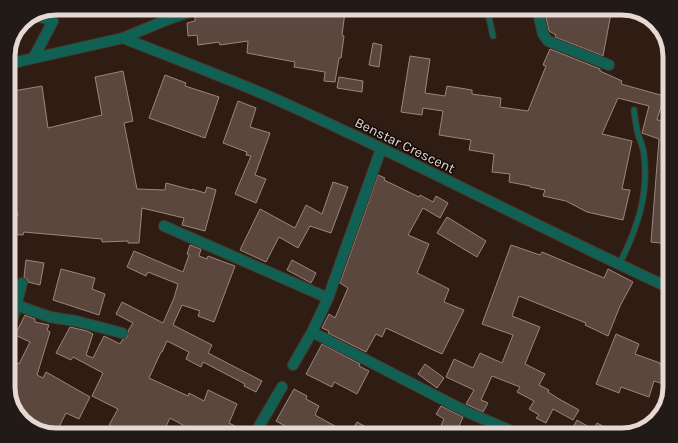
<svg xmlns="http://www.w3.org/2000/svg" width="678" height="443" viewBox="0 0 678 443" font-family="Karla,sans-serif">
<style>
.building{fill:#5b473d;stroke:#9c867a}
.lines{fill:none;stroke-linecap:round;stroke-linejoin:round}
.lane-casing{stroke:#49372f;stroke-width:7}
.street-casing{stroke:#49372f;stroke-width:12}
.lane{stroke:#106053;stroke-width:5}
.street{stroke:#106053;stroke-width:10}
.labels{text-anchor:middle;stroke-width:3;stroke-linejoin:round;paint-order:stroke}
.street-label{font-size:14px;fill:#e6d9d3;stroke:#110906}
.rim{fill:none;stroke:#e6d9d3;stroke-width:5}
</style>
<rect width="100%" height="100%" fill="#2f1d14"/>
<!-- building -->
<path class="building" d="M218,8L301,11V8H330V10L345,12L342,35L344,36L341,58H339L335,82L324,81L325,72L294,67L295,62L247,53L248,41L220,45L219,42L198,45L197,35L188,36L187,23L195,21V17L203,14L206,10Z
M544,8H612L603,56L555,37L556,35L549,31Z
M373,43L382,45L379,67L369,65Z
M550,49L600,69V71L622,81L621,84L664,96L657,120L670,121V244L651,242L659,139L642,133L649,106L618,98L602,134L632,141L622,189L630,190L623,220L587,212L566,201L543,196L545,190L530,187V186L509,182L510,174L492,172L494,154L469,150L471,140L439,135L443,111L423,108L422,115L401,112L410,56L430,59L425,93L445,96L447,86L472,90V94L501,98L500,107L528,111L546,66L543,65Z
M123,71L133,121L124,123L137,189L165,190L166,183L192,190V189L205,193L207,187L216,190L205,231L182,225L184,218L142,208L139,243H128V241L102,242V239L24,232L23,235L8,234V215L18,216L8,177V92L42,86L48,128L102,115L95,77Z
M165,75L186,83L185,86L219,97L205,138L149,118Z
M339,77L363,81L362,92L337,88Z
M238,101L256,108L250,127L270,133L255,175L266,179L256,203L235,194L251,156L246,155L247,152L223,143Z
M378,175L385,178L384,180L419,197L420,195L433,202L436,196L448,203L440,218L423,208L408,235L429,244L417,273L449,289L444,302L464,310L442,354L386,328L382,337L376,334L366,352L328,333L329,331L322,328L329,314L335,318L348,288L340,283Z
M333,182L348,187L331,233L310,226L298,248L279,237L266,262L240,250L260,209L295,228L306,205L322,214Z
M447,217L486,241L477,257L437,233Z
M190,245L201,249L199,256L207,259L208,256L235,266L214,322L198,316L200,311L182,305L173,325L212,345L208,353L262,381L256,392L244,386L245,384L203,362L201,367L186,359L189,352L167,341L162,352H161L149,378L188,396L189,393L204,401L208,390L237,404L229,423L237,427L232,435H201L170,418L162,435H129L109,425L118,409L92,396L103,373L73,357L71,360L56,353L70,327L87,331L93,334L86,355L93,358L104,336L120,344L123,339L127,337L128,331L133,323L116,314L122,302L163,323L174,298L178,284L148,272L146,276L127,267L134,251L183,272L189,255L187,254Z
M511,245L540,255L542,252L604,278L608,269L633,282L620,306L608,336L585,325L586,323L519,296L512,316L540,327L525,364L545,374L539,385L549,390L548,392L559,399L579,410L573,420L553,409L546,423L536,418L539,415L529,409L534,401L517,392L520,387L492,376L481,400L488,403L483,412L466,404L474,390L446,377L454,359L473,368L480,353L502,363L513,335L482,324Z
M26,260L44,263L40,285L28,282L27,279L24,277Z
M292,260L316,273L311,283L287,270Z
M61,269L95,278L92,289L105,294L99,315L53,300Z
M25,315L35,319V322L49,325L47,330L50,332L37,375L43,378L46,372L90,397L79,419L66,413L55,435L29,427L8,390V379L16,362L19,364L30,342L15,335Z
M616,334L639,344L635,354L660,363V365L670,368V386L654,381L649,397L621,387L619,393L596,384Z
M322,344L360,364L359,366L369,371L357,394L334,382L332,387L306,374Z
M425,364L444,378L437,388L418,374Z
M294,389L307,396L306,399L319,406L315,415L351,435H291L294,431L276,421Z
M441,406L463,417L459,426L479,435H437L444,419L436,414Z
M577,420L594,430L597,423L620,435H569Z
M357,422L381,435H357L351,432Z"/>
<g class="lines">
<defs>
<path id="lane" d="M487,8L493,36
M53,21L56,8
M619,265C637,229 649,195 644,155C644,148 640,141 638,134C636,127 635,118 634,110"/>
<path id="street" d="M537,8L543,34L548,41L609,65
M123,38C171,57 219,75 266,95C403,155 534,226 670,288
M34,57L53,21L38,16
M8,64L123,38L169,19L200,8
M164,226L328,298
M16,305L50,317L62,319L76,321L122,333
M312,332L467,412L521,435
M8,337L22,283
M293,365L312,332L328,298L381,149
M254,435L282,387"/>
</defs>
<!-- lane casing -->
<use href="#lane" class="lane-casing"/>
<!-- street casing -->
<use href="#street" class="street-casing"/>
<!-- lane -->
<use href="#lane" class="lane"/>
<!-- street -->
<use href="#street" class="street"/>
</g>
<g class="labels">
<!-- street labels -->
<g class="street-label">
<text transform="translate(405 145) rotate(26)" y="5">Benstar Crescent</text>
</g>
</g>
<!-- crop -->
<path d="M0 0H678V443H0ZM56 15H622A41 41 0 0 1 663 56V387A41 41 0 0 1 622 428H56A41 41 0 0 1 15 387V56A41 41 0 0 1 56 15Z" fill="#221a16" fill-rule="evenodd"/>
<path class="rim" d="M56 15H622A41 41 0 0 1 663 56V387A41 41 0 0 1 622 428H56A41 41 0 0 1 15 387V56A41 41 0 0 1 56 15Z"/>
</svg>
